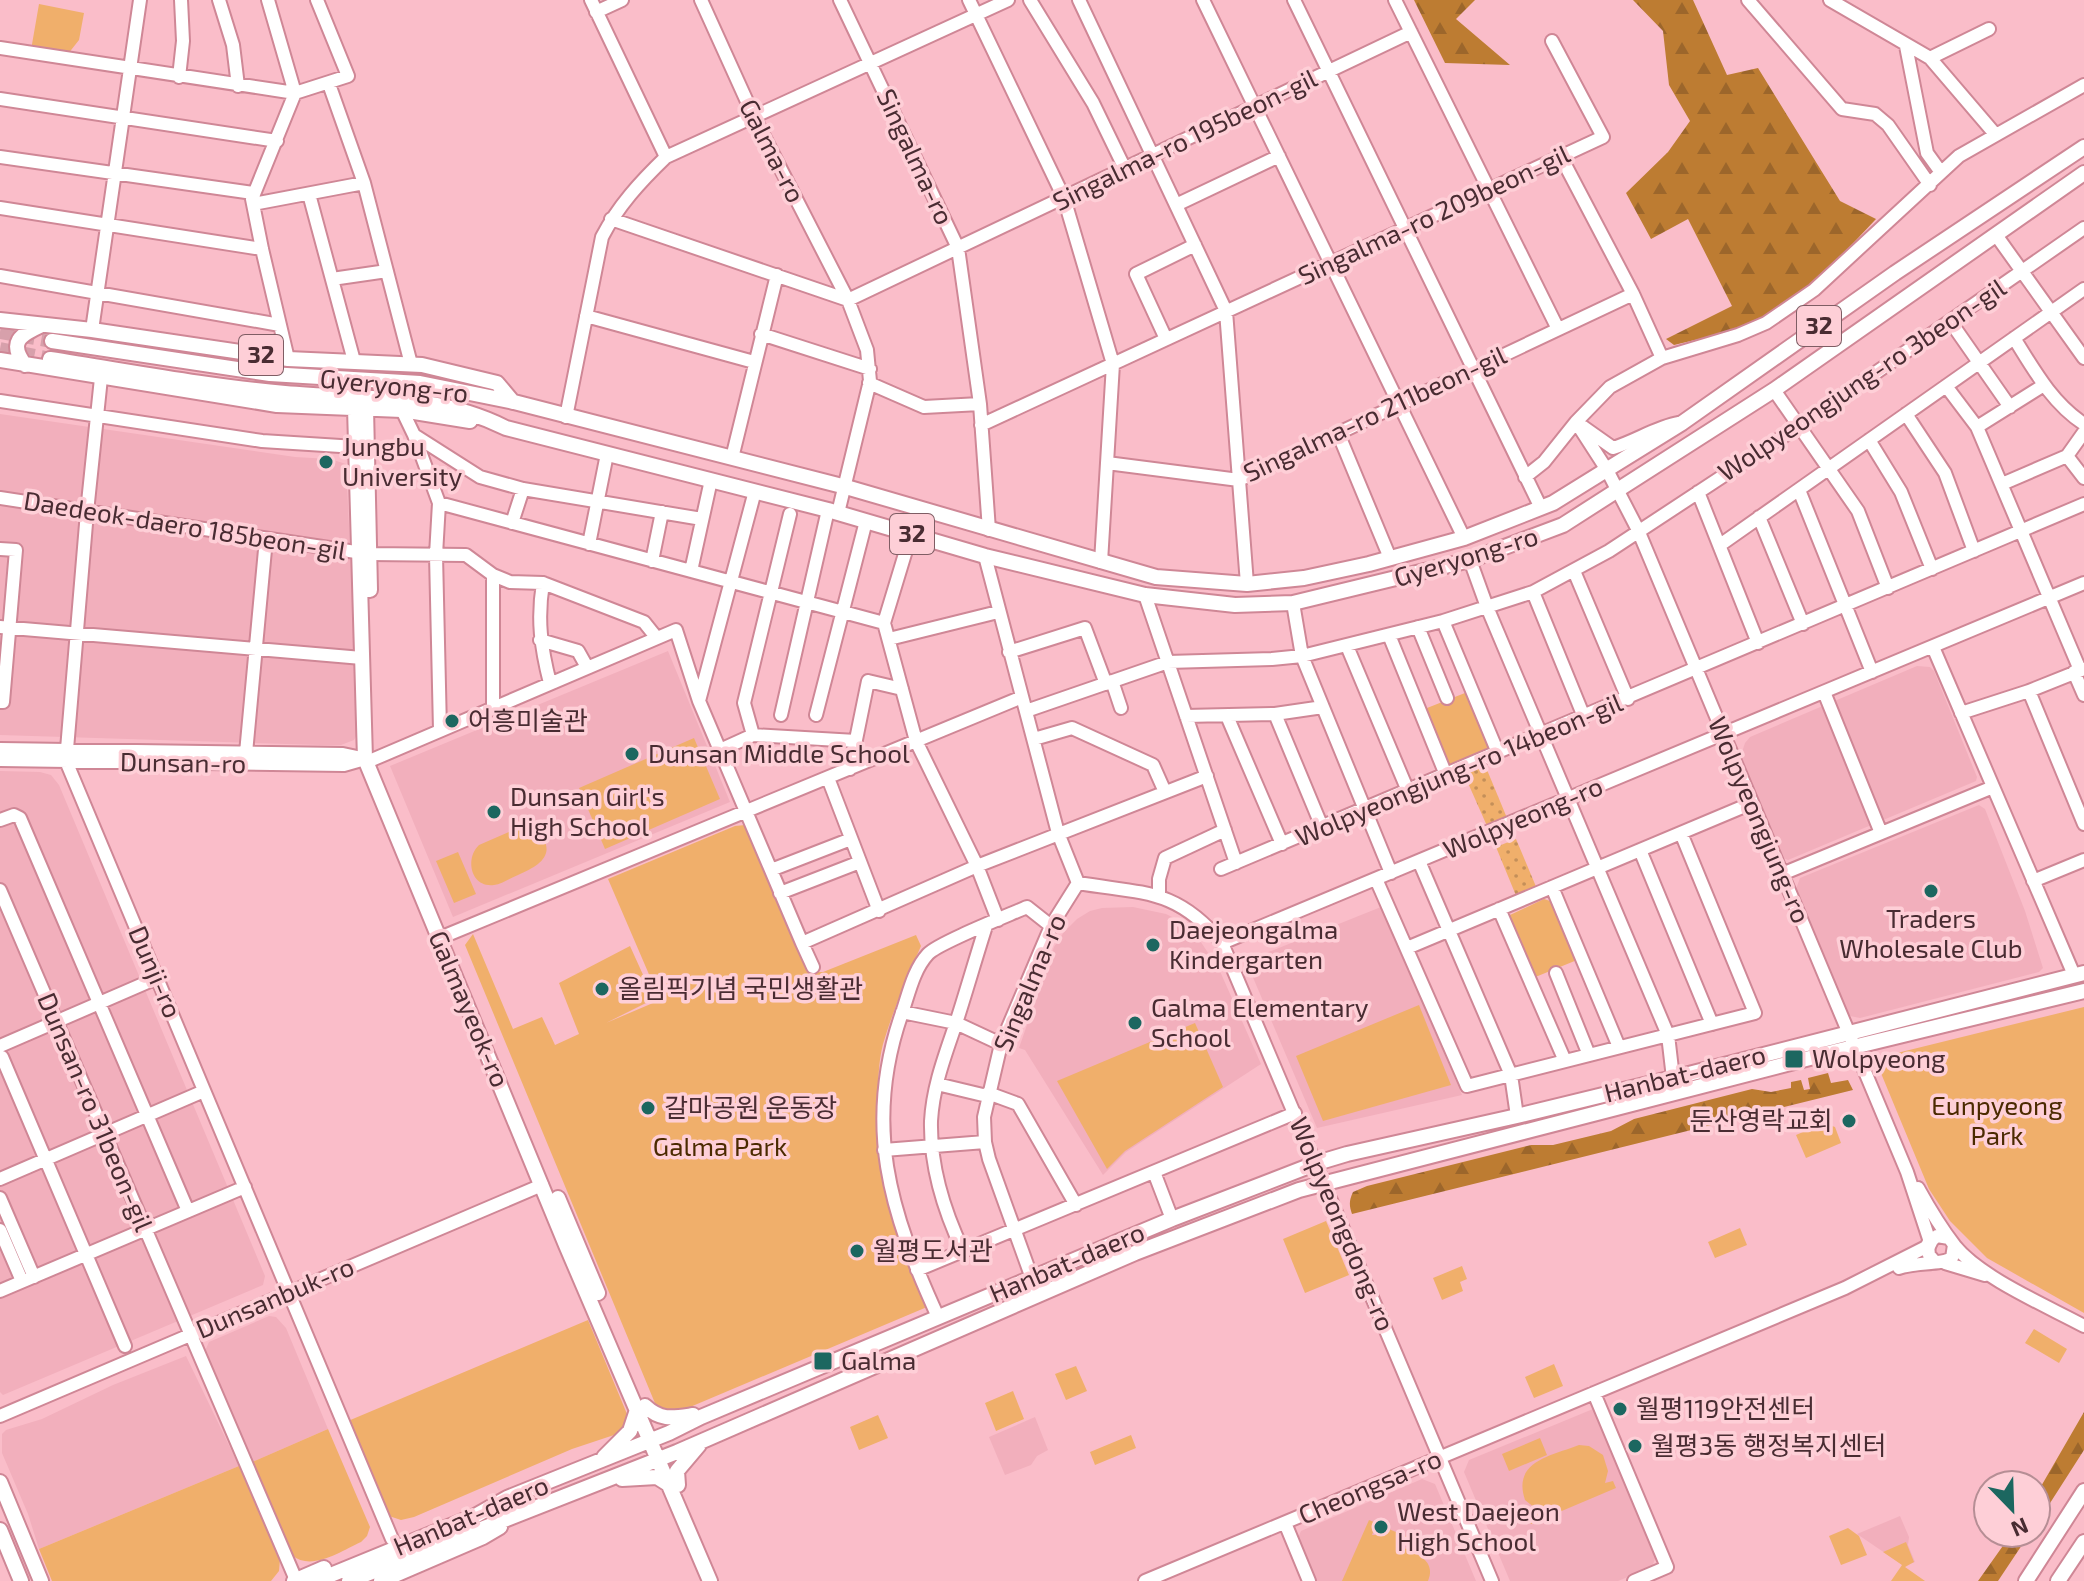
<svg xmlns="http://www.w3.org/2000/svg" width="2084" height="1581" viewBox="0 0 2084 1581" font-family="'Exo 2','Noto Sans KR',sans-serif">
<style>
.built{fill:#f2afbc}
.grass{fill:url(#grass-dots)}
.forest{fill:url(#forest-firs)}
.green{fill:#f0af6b}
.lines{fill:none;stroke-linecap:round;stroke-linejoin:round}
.major-tunnel{stroke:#d7a0ab;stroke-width:14;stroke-dasharray:14 7;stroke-linecap:butt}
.minor-casing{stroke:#cf8796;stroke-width:16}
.major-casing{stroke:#cf8796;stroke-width:18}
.minor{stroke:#fff;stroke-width:12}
.major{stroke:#fff;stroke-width:14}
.poi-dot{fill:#1c6760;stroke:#fecfd7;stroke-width:3}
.labels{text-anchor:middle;stroke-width:7;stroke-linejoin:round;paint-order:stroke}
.shield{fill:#fecfd7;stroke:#7f5d64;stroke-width:2}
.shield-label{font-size:24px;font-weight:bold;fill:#492c32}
.street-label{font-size:26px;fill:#492c32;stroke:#fecfd7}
.poi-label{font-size:26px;fill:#492c32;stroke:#fecfd7;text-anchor:start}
.park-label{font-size:26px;fill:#4b2a00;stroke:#fecfd7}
</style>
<defs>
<pattern id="grass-dots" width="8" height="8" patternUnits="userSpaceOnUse" patternTransform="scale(2)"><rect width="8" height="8" fill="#f0af6b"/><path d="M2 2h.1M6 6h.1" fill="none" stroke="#c48f59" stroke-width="1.8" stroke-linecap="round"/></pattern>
<pattern id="forest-firs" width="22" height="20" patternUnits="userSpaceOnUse" patternTransform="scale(2)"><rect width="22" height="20" fill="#bd7c32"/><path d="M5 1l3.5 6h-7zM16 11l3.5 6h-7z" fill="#9c662b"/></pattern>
</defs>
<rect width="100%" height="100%" fill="#fabdc9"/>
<!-- built -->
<path class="built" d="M0,414L295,457L330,459L346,464L359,731L354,740L341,745H321L0,735Z
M668,651L730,802L453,917L390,766Z
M1917,666L1930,667L1934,671L1977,777L1976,781L1788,860L1781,857L1739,761L1745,743L1750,737Z
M0,771L40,772L51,775L59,785L265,1276L263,1285L3,1395L0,1392Z
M1979,805L1985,809L2025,911L2043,968L2039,972L1860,1018L1850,1016L1844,1009L1795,892L1800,878Z
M1133,907L1166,914L1190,926L1219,969L1261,1064L1126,1152L1103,1175L1025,1050L1019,1048L1054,947L1064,932L1077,919L1090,911L1102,908Z
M1381,907L1462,1095L1317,1128L1246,961Z
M269,1316L276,1317L286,1328L328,1429L252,1462L205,1351L209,1342Z
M186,1356L239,1466L39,1549L28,1514L2,1453V1434L6,1430L42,1419L113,1385Z
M1593,1409L1656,1556L1652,1567L1618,1581H1510L1464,1472L1469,1460Z
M1035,1417L1048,1450L1037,1456L1031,1465L1005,1475L989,1437Z
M1422,1479L1435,1484L1476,1581H1316L1298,1538L1301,1531Z
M1900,1516L1909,1537L1908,1545L1915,1562L1904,1566L1857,1534Z"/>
<!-- grass -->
<path class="grass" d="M1485,765L1507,818L1487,826L1464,774Z
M1516,839L1537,889L1517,898L1496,847Z"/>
<!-- forest -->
<path class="forest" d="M1414,0H1475L1456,19L1510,65L1445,63Z
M1633,0H1693L1727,75L1758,68L1840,201L1876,219C1837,260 1796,307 1741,328C1720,336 1696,339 1674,345L1666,339L1732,306L1688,219L1651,239L1626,193L1668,152L1690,121L1669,85L1663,31Z
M1828,1073L1831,1083L1848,1080L1853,1090L1352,1214C1349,1205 1349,1201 1353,1192L1367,1186L1531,1145H1553L1611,1131L1634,1119L1752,1089L1771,1092L1791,1088V1082L1801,1080L1804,1090L1810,1089L1808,1078Z
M2084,1412V1450L2036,1525V1495Z
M2012,1533H2030L1998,1581H1978Z"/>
<!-- green -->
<path class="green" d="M39,4L84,13L79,40L64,59L31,50Z
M1470,691L1494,750L1447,771L1422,710Z
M694,738L720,799L605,849L579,788Z
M745,825L805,967L811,972H823L916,935L921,946C907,978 893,1010 883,1044C878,1063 878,1085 878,1105C877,1183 896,1236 927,1307L683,1410L673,1412L657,1408L465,945L473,934L513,1029L542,1017L555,1045L579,1034L559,983L630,946L654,999L606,1023L660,1000L608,879L735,826Z
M523,826L537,830C559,854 539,866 518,875C510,878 502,884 494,885C470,888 465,858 479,845Z
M458,852L476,894L454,903L436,861Z
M1544,899L1553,902L1577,960L1533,978L1509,921L1510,915Z
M1419,1005L1451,1085L1323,1121L1296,1056Z
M2084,1007V1313L1987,1258L1950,1221L1929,1189L1878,1066L1889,1055Z
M1195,1023L1223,1087L1125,1151L1107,1169L1057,1081Z
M1824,1123L1835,1127L1841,1143L1806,1158L1796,1135Z
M1326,1221L1349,1275L1305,1293L1283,1239Z
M1740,1228L1747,1245L1715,1258L1708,1242Z
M1462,1266L1467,1279L1460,1282L1463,1291L1442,1300L1433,1278Z
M588,1320L627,1414L626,1427L617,1434L572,1449L414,1517L401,1520L389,1516L348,1421Z
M2034,1329L2067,1349L2059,1363L2025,1343Z
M1554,1364L1563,1386L1534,1398L1525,1377Z
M1076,1366L1087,1391L1066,1400L1055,1374Z
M1013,1391L1024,1419L996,1431L985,1403Z
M878,1415L888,1438L859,1450L850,1427Z
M328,1429L370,1527L367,1536L361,1542C341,1551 311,1572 292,1555L252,1462Z
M1131,1435L1136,1448L1095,1465L1090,1452Z
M1540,1438L1547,1455L1509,1471L1502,1454Z
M1579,1445L1589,1446L1603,1455L1608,1471L1605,1483L1613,1481L1616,1488L1531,1524L1528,1517L1540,1512L1525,1500C1512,1461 1551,1456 1579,1445Z
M239,1466L280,1559L279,1571L271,1581H52L39,1549Z
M1369,1520L1376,1523L1372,1535H1375L1379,1525L1408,1537L1404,1548C1419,1555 1436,1561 1428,1581H1342Z
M1848,1528L1859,1536L1867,1555L1841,1565L1829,1536Z
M1906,1542L1914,1562L1905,1567L1925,1581H1891L1902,1565L1883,1552Z"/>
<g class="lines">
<!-- major-tunnel -->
<path class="major-tunnel" d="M0,332L52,341
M0,349L50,359"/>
<defs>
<path id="minor" d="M219,0L233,45L238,86
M268,0L295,93L252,199L262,249L288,359
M591,0L666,157
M701,0L754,117L848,300L867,350L870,381L838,513
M840,0L958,248L980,404L989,530
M969,0L1064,198L1113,364L1101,562
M1030,0L1093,103L1125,169
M1079,0L1226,311L1247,584
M1203,0L1464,538
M1294,0L1541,508
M1395,0L1558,329
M1748,0L1842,109L1875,114L1888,125L1930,185
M1830,0L1930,58L1995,134
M596,12L622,0
M1906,46L1927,153L1940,171
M0,48L295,93L348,76L317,0
M1930,58L1989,29
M179,77L183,41L181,0
M329,84L364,183L411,364
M0,99L277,141
M0,157L253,193
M1561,157L1633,294L1662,358
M309,194L354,361
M253,204L364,183
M1176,205L1279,156
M0,208L262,249
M611,219L848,300
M1996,235L2084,358
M0,276L280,325
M332,279L387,271
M848,300L1411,32
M586,316L754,362
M1950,321L2010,407
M92,330L140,0
M761,334L870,369
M2014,338C2034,370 2052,403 2084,424
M1166,339L1136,274L1195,245
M101,378L87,512L66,761L392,1539
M869,383L924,407L980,404
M1946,386L1977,427L2080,670
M1774,390L1858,511L1888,588
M0,401L262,441L356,447
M402,410L414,435L439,503L436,555L440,730
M1906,414L1945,473L1974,551
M566,417L602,237C618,206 640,182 666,157L1008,0
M1576,422L1607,470L1638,530L1907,1172L1930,1242L1937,1236L1949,1238
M1579,424L1613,448C1636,441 1656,427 1679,423
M981,425L1603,137L1552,41
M1977,427L2044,385
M1338,433L1390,558
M414,435L480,477L523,489L702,519
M1869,440L1901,492L1932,569
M2067,456L2084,478
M732,458L777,275
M1107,463L1239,480L1633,294
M1525,477L1544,462L1576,422L1610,387L1662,358L1738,335L1766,323L1814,290L1959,156L2084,85
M2002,484L2067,456L2084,432
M1799,490L1872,672
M1698,492L1758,643
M0,498L369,554L466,555L493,575L510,582L543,583L644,622L656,637
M439,503L884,623
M1759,517L1803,624
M512,523L523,489
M911,534L884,623L916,741L977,866L998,920
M589,544L607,454
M1720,545L2084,289
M0,549L16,550L3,702H0
M985,556L1058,833L1078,883
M1470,560L1487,607L1668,1035L1673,1078
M652,561L662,512
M691,571L711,480
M1574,571L1628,699
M493,575V707
M543,583C537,619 541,648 550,683
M1533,592L1584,717
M1145,595L1236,863
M1293,603L1302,656L1391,873
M1443,621L1498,753
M0,627L362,658
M1418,627L1447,698
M1389,635L1446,775
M889,639L998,612
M540,640L578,651L587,667
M1347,646L1408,791
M1933,647L2074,975
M1009,652L1085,628L1106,684
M2074,672L2084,695
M1112,681L1121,708
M2029,691L2084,824
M1824,692L1881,833
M699,701L755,491
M1026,711L1168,662L1272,659L1302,656L1443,621L1533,592L1609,551L1799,426L2084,228
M1961,713L2029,691L2084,669
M1275,714L1322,827
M781,715L828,510
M816,715L866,521
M1186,716L1275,714L1323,707
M1227,716L1282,844
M753,735L744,703L790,514
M1034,739L1072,728L1153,765L1165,792
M0,749L343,754L362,758
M720,750L753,735L856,741
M246,753L266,539
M374,759L676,630L699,701L802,943L977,866L1207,776
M0,760L344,765L365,759
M850,769L868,681L902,689
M828,778L879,911
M0,820L14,815L20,818L188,1211
M1640,850L1712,1024
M1419,861L1511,1075L1517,1116
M1221,869L2084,504
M771,870L851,839
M1782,874L1993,787
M1376,879L1467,1086L1755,1013L1681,833
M2033,881L2084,860
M1078,883C1144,894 1176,888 1222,943L1492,1581
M1552,887L1619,1047
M0,890L296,1580
M780,893L860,862
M1159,896V879L1165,858L1225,830
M1499,909L1565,1061
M447,935L1022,697
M802,943L813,967
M1222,943L2084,583
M1407,948L1752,803
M1556,973L1589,1055
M902,1012L956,1023L1001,1044
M0,1046L157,978
M2,1057L125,1346
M937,1084L987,1096
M988,1093L1018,1104L1076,1205
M884,1150L985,1142
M1154,1172L1172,1219
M0,1179L204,1091
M1918,1188C1929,1208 1941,1228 1955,1246C1981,1278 2047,1306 2084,1326
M0,1198L34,1277
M0,1230L22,1281
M963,1251C944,1211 930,1166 931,1121C933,1085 946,1053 957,1020C967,989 976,957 986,926
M1945,1263L1985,1275
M1899,1268C1915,1262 1942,1265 1952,1258L1954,1245
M917,1270L1295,1113
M0,1291L245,1187
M1038,1295L989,1159L985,1142L984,1117L1001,1044L1051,926L1078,883
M938,1317C890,1212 862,1124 903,1010C909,992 914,969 928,954C938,943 1009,915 1027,907L1051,926
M1594,1393L1667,1567L1634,1581
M0,1416L542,1185
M1285,1523L1309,1581
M1145,1581L1845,1288L1928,1246L1929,1255L1935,1262"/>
<path id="major" d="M0,320L92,330L288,359L422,365L497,383L513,402
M52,341L270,374L420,383L514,402L846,487L1156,577L1247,584L1304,578L1369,564L1464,538L1553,503L1682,423L1895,273L2084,147
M50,359C128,371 206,386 285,393C361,400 435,392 506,428L828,510L985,556L1145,595L1235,605L1293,603L1470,560L1563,525L1774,390L2084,173
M0,360L277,405L402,410L470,421
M25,365C8,342 20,335 42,325
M355,408L365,759L566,1245L710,1581
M366,408L370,590
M558,1198L598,1293
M1928,1246L1930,1242
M645,1406C661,1421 673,1418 693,1415
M604,1457L630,1431L637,1410
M622,1479L657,1477L668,1484
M0,1482L41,1581
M678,1485L677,1471L699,1445
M0,1530L21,1581
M294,1581L324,1568
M316,1581L475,1516L507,1498L669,1433L701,1417L1172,1219L1317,1163L1347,1154L1517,1116L1673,1078L2084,973
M349,1581L677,1452L1135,1253L1299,1190L1837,1051L2084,991
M381,1581L483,1537L500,1527
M2026,1581L2084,1491
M2058,1581L2084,1542"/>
</defs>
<!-- minor casing -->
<use href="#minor" class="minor-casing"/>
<!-- major casing -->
<use href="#major" class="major-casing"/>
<!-- minor -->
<use href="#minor" class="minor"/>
<!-- major -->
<use href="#major" class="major"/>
</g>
<!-- markers -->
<g class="poi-dot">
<circle cx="326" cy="462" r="8"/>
<circle cx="452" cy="721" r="8"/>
<circle cx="632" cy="754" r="8"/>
<circle cx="494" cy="812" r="8"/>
<circle cx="1931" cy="891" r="8"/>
<circle cx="1153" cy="945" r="8"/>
<circle cx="602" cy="989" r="8"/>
<circle cx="1135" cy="1023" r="8"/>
<rect x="1784" y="1049" width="20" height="20" rx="4"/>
<circle cx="648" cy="1108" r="8"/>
<circle cx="1849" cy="1121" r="8"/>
<circle cx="857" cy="1251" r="8"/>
<rect x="813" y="1351" width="20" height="20" rx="4"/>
<circle cx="1620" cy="1409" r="8"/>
<circle cx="1635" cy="1446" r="8"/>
<circle cx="1381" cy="1527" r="8"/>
</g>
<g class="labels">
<!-- shield labels -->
<g class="shield">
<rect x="1797" y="306" width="44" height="40" rx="6"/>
<rect x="239" y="335" width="44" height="40" rx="6"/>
<rect x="890" y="514" width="44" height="40" rx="6"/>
</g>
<g class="shield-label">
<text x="1819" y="334">32</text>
<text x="261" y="363">32</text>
<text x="912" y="542">32</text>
</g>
<!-- street labels -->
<g class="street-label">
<text transform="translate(1185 140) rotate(-26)" y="9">Singalma-ro 195beon-gil</text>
<text transform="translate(772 151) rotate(63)" y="9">Galma-ro</text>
<text transform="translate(915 157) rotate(65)" y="9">Singalma-ro</text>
<text transform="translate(1434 215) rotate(-25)" y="9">Singalma-ro 209beon-gil</text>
<text transform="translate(1862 380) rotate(-34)" y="9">Wolpyeongjung-ro 3beon-gil</text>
<text transform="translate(394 386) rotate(6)" y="9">Gyeryong-ro</text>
<text transform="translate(1375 414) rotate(-25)" y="9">Singalma-ro 211beon-gil</text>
<text transform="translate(185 526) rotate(9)" y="9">Daedeok-daero 185beon-gil</text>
<text transform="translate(1466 557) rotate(-17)" y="9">Gyeryong-ro</text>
<text transform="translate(183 763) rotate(1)" y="9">Dunsan-ro</text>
<text transform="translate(1459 770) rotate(-23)" y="9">Wolpyeongjung-ro 14beon-gil</text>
<text transform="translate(1523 818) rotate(-23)" y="9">Wolpyeong-ro</text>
<text transform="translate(1759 820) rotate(67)" y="9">Wolpyeongjung-ro</text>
<text transform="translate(155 972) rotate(67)" y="9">Dunji-ro</text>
<text transform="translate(1030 983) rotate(-67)" y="9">Singalma-ro</text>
<text transform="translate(469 1009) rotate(67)" y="9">Galmayeok-ro</text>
<text transform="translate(1685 1074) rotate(-14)" y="9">Hanbat-daero</text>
<text transform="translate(95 1112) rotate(67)" y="9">Dunsan-ro 31beon-gil</text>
<text transform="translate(1342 1224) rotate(67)" y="9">Wolpyeongdong-ro</text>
<text transform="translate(1067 1263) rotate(-23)" y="9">Hanbat-daero</text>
<text transform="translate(275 1298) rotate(-23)" y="9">Dunsanbuk-ro</text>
<text transform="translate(1370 1487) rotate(-23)" y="9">Cheongsa-ro</text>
<text transform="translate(471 1516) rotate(-23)" y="9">Hanbat-daero</text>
</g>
<!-- poi labels -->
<g class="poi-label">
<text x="342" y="456">Jungbu<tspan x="342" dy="30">University</tspan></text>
<text x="468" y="730">어흥미술관</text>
<text x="648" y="763">Dunsan Middle School</text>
<text x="510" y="806">Dunsan Girl's<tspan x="510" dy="30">High School</tspan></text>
<text x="1931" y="928" text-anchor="middle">Traders<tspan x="1931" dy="30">Wholesale Club</tspan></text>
<text x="1169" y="939">Daejeongalma<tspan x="1169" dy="30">Kindergarten</tspan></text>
<text x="618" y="998">올림픽기념 국민생활관</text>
<text x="1151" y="1017">Galma Elementary<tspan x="1151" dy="30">School</tspan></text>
<text x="1812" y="1068">Wolpyeong</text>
<text x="664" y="1117">갈마공원 운동장</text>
<text x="1833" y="1130" text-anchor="end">둔산영락교회</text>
<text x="873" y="1260">월평도서관</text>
<text x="841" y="1370">Galma</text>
<text x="1636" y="1418">월평119안전센터</text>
<text x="1651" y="1455">월평3동 행정복지센터</text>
<text x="1397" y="1521">West Daejeon<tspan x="1397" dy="30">High School</tspan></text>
</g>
<!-- park labels -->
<g class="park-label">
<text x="1997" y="1115">Eunpyeong<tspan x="1997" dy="30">Park</tspan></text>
<text x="720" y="1156">Galma Park</text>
</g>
</g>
<!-- north arrow -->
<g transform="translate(2012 1509) rotate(157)"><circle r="38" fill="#fecfd7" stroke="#b68e95" stroke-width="2"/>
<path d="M0-6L14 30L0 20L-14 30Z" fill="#1c6760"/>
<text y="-12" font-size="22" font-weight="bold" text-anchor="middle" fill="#492c32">N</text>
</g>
</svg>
